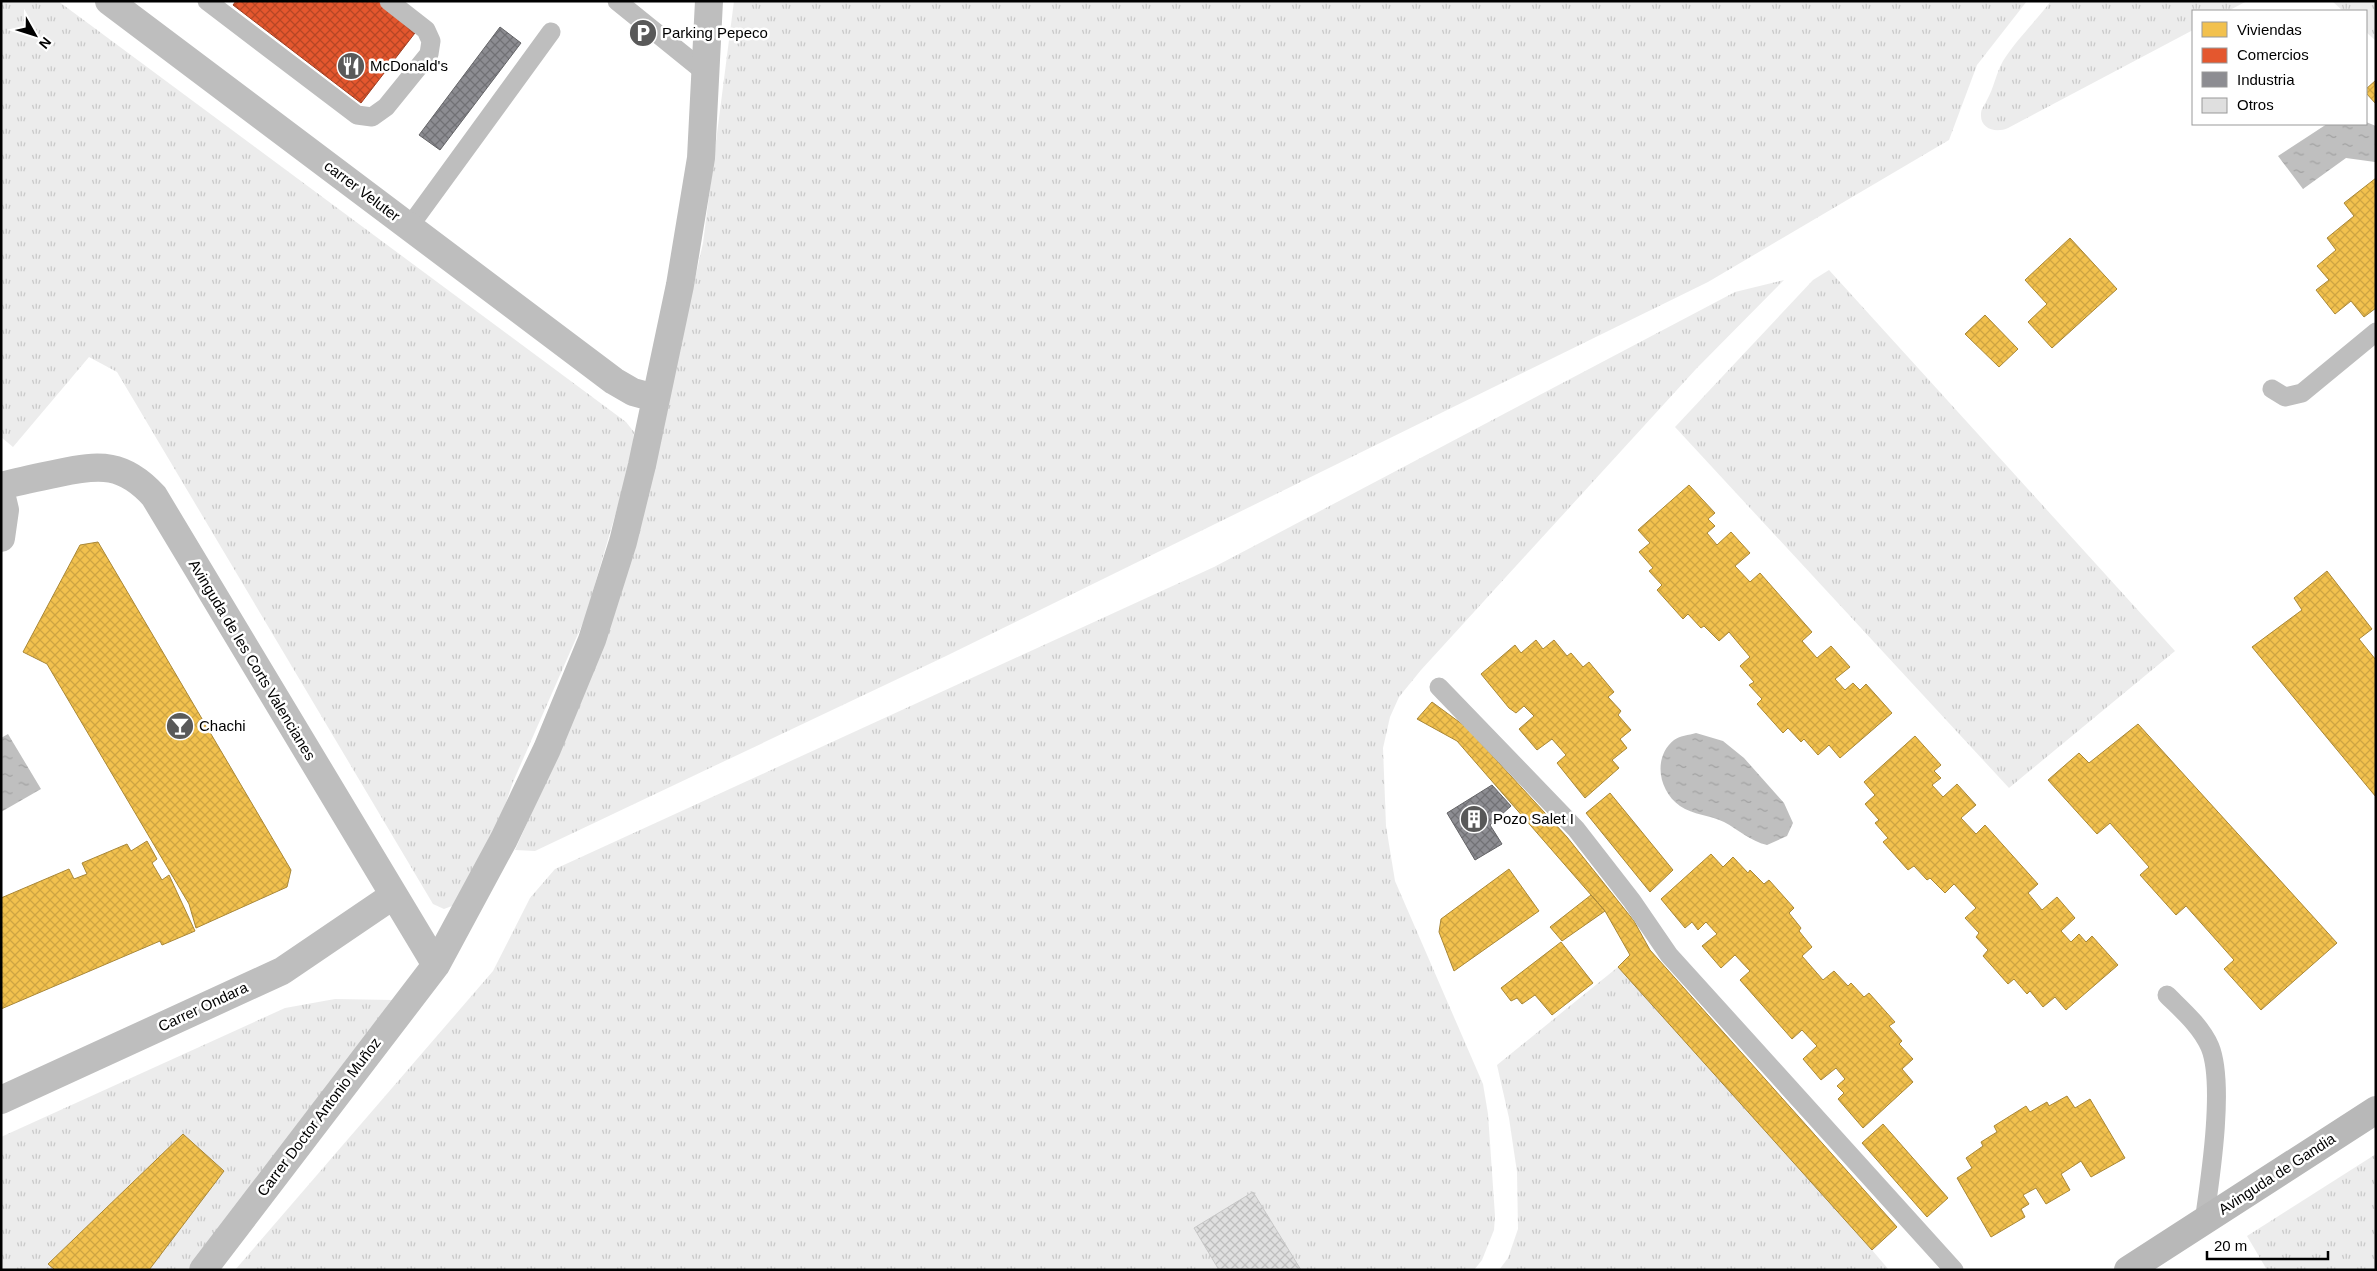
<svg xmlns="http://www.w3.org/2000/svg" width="2377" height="1271" viewBox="0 0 2377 1271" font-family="Helvetica,sans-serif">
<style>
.grass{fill:url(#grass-tufts)}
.water{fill:url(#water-ripples)}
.homes{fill:url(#homes-cross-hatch);stroke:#a98737}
.shops{fill:url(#shops-cross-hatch);stroke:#a03d20}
.industry{fill:url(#industry-cross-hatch);stroke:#636366}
.building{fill:url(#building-cross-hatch);stroke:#c7c7c7}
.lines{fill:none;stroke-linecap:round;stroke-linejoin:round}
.service{stroke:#bebebe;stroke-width:19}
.minor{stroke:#bebebe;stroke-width:28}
.secondary{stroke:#b8b8b8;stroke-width:28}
.labels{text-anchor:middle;stroke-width:5;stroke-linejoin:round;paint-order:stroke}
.poi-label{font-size:15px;fill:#000;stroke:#fff;text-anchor:start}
.street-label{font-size:15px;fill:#000;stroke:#fff}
</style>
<defs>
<pattern id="grass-tufts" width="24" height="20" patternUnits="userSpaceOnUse" patternTransform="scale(1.25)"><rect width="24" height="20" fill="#ececec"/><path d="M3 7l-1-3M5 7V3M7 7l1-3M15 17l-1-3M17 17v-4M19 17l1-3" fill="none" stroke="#c9c9c9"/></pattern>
<pattern id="water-ripples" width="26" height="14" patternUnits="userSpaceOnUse" patternTransform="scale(1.25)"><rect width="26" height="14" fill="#bfbfbf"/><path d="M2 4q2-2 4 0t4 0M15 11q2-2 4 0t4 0" fill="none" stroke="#a2a2a2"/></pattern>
<pattern id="homes-cross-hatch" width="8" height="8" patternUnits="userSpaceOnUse" patternTransform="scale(1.25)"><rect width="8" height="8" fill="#f2c14e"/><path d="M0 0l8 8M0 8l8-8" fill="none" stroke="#cea442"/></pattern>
<pattern id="shops-cross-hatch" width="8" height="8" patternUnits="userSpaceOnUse" patternTransform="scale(1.25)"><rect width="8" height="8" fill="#e4572e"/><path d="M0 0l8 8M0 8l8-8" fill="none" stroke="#b64625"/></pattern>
<pattern id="industry-cross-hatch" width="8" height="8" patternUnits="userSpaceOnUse" patternTransform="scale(1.25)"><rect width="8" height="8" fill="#8d8d92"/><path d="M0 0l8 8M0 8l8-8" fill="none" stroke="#717175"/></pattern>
<pattern id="building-cross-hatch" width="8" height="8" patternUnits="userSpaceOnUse" patternTransform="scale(1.25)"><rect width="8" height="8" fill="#dfdfdf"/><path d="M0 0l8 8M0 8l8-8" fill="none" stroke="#bebebe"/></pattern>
</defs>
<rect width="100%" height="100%" fill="#fff"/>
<!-- grass -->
<path class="grass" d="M1,1H58L626,422L634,432L631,461L585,618L513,782L494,837L469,890L452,906L444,909L433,904L117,372L89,357L13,447L1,437Z
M734,1H2027L1977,65L1949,140L1708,282L944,657L535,851L515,850L561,747L669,395L703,243Z
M2051,1H2247L2228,11H2193V30L2008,128C1997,133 1980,130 1981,114C1981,108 1985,105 1987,100C1994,88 1996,73 2003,61C2016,40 2036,21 2051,1Z
M2332,1H2376V41L2366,32V11H2343Z
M1829,270L2175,651L2009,788L1675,427L1813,280Z
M1784,280L1696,369L1421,670L1399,697L1390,717L1383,748L1386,826L1395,881L1483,1084L1488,1114L1495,1216L1494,1230L1482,1260L1474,1270H235L493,971L530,898L555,869L1214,567L1735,292Z
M1618,967L1872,1250L1889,1270H1499L1508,1258L1518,1229L1517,1172L1509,1118L1497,1065Z
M335,999L394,1000L188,1270H1V1137L285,1008Z
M2376,1154V1270H2267L2247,1236Z"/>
<!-- water -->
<path class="water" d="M2366,122L2376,126L2375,162L2346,158L2303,189L2278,156L2327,124L2350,125Z
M1696,733L1723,741L1744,758L1784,803L1793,823L1787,836L1767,845C1750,841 1739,830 1724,822C1710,815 1693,815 1680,806C1659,791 1652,758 1674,740C1679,736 1689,735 1696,733Z
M8,734L41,789L1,812V738Z"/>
<!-- homes -->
<path class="homes" d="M2376,80V104L2366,93V89Z
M2376,178V308L2364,317L2351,301L2335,314L2316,290L2329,280L2317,266L2336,250L2327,238L2354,216L2344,203Z
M2070,238L2117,289L2052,348L2028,322L2047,304L2025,280Z
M1985,315L2018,349L1999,367L1965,334Z
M1689,485L1715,513L1708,519L1715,526L1707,533L1717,545L1731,532L1750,553L1735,566L1750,582L1760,573L1812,632L1802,641L1817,658L1831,646L1850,667L1835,679L1845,690L1853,683L1860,690L1866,684L1892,713L1840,758L1829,745L1818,755L1804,739L1801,742L1788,728L1783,733L1757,704L1762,699L1749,685L1754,682L1740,666L1750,657L1729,632L1719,641L1704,626L1701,628L1688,614L1683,619L1657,590L1662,585L1649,571L1653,568L1639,552L1650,543L1638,530Z
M98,542L291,870L287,887L196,928L189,904L47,664L23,652L80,545Z
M2327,571L2372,629L2359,639L2376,660V797L2252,647L2302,610L2294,598Z
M1536,640L1543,649L1554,640L1567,656L1571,653L1583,667L1589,662L1614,692L1608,697L1621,711L1618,715L1631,730L1620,739L1627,748L1612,760L1619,768L1585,798L1557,763L1566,755L1552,739L1537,750L1519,729L1534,716L1524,706L1516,713L1509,708L1481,674L1515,645L1521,653Z
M1432,702L1466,727L1567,837L1634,921L1650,950L1897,1227L1872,1250L1618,967L1630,955L1605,911L1457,741L1417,719Z
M2138,724L2337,943L2261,1010L2224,969L2234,960L2186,906L2176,915L2140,875L2149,867L2110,823L2097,834L2048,780L2079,753L2089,763Z
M1915,736L1941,765L1934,771L1941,778L1932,785L1943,797L1957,784L1976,805L1961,818L1976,834L1985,825L2038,884L2028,893L2042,910L2057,897L2075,918L2061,931L2071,942L2079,934L2086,942L2092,936L2118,965L2066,1010L2055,997L2043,1007L2030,991L2027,994L2014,979L2008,984L1983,956L1988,950L1976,937L1979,933L1965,918L1976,908L1954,884L1945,893L1930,878L1927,880L1914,866L1908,870L1883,842L1888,838L1875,823L1879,820L1865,804L1875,795L1864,782Z
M1610,793L1673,870L1650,892L1586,813Z
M147,841L157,859L152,863L162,880L169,875L195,931L162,945L160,941L1,1009V898L69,869L74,879L87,874L82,863L127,844L131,851Z
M1711,854L1723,867L1733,857L1748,873L1750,870L1764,884L1769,880L1794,908L1789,913L1801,928L1799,931L1812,947L1802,956L1823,980L1834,971L1848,986L1851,983L1864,997L1869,993L1895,1022L1889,1026L1902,1041L1899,1044L1913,1059L1902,1069L1913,1082L1863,1128L1838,1099L1844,1093L1837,1086L1845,1079L1836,1068L1821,1080L1803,1059L1817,1046L1802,1030L1792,1039L1740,980L1750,971L1735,955L1721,968L1702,946L1717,934L1706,922L1698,930L1692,922L1685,928L1661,899Z
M1509,869L1539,911L1454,971L1439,932L1441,919Z
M1591,895L1605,911L1562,941L1550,927Z
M1561,942L1593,983L1552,1015L1535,995L1522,1004L1517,998L1511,1001L1501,988Z
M2067,1096L2075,1108L2090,1099L2125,1158L2091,1177L2081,1161L2061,1174L2070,1190L2046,1204L2036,1188L2023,1195L2029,1204L2021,1209L2025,1217L1991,1237L1957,1178L1972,1168L1966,1158L1983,1146L1981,1142L1997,1132L1994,1126L2026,1106L2030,1112L2047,1102L2049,1106Z
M1883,1124L1948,1198L1927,1217L1862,1143Z
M183,1134L224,1171L149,1270H55L48,1264Z"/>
<!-- shops -->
<path class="shops" d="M236,1H381L418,29L361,103L233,5Z"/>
<!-- industry -->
<path class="industry" d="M500,27L521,43L440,150L419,135Z
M1492,785L1511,806L1490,825L1502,844L1475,860L1447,813Z"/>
<!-- building -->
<path class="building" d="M1253,1192L1301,1270H1219L1194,1228Z"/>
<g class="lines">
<!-- service -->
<path class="service" d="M207,1L357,115L372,117L386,107L429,54L431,41L426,30L389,1
M617,1L706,73
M409,227L551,32
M2272,389L2285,397L2302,393L2376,332
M1439,687L1576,829L1632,901L1669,955L1954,1270
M2167,995C2182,1010 2201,1026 2210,1047C2225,1084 2210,1180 2204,1222"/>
<!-- minor -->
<path class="minor" d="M109,1L614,381L633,392L655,398
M1,486C20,481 40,477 59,473C100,464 124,463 154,496L436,965
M1,493L5,510L1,538
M1,1100L282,971L394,895
M203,1270L436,965L504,839L547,749L592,640L623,542L642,465L680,285L701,158L709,1"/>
<!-- secondary -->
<path class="secondary" d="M2128,1270L2376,1110"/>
</g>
<!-- icons -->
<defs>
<symbol id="parking-disc" viewBox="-11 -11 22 22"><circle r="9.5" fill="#595959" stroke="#fff"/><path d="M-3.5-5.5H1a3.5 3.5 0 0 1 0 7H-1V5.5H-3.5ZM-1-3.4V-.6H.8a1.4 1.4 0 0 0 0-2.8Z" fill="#fff"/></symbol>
<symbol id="restaurant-disc" viewBox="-11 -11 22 22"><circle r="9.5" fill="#595959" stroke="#fff"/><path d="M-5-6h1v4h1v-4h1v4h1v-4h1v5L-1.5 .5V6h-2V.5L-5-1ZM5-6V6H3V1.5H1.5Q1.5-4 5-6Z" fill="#fff"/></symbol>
<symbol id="bar-disc" viewBox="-11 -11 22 22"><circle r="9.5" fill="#595959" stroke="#fff"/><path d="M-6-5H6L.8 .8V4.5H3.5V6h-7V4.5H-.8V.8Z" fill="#fff"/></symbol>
<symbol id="building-disc" viewBox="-11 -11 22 22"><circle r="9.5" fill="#595959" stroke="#fff"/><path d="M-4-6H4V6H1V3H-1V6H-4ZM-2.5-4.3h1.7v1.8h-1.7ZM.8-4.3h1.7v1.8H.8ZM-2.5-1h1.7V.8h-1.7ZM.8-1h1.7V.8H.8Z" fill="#fff"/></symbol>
</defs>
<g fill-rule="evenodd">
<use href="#parking-disc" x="627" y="17" width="32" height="32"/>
<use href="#restaurant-disc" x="335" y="50" width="32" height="32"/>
<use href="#bar-disc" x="164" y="710" width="32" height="32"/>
<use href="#building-disc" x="1458" y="803" width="32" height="32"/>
</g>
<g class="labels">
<!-- poi labels -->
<g class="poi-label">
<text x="662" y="38">Parking Pepeco</text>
<text x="370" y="71">McDonald's</text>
<text x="199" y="731">Chachi</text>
<text x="1493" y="824">Pozo Salet I</text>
</g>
<!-- street labels -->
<g class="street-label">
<text transform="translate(362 191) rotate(37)" y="5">carrer Veluter</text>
<text transform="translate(252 660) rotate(59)" y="5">Avinguda de les Corts Valencianes</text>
<text transform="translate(203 1007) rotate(-25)" y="5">Carrer Ondara</text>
<text transform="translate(319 1117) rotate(-53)" y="5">Carrer Doctor Antonio Muñoz</text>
<text transform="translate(2277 1174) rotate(-33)" y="5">Avinguda de Gandia</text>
</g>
</g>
<!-- border -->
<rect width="2377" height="1271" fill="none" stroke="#000000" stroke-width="5"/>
<!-- legend -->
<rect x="2192" y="10" width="175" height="115" fill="#ffffff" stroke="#999999"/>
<rect x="2202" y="22" width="25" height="15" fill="#f2c14e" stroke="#999999"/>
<text x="2237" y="35" font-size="15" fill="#000000">Viviendas</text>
<rect x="2202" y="48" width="25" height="15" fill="#e4572e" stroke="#999999"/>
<text x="2237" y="60" font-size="15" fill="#000000">Comercios</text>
<rect x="2202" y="72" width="25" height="15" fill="#8d8d92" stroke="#999999"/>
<text x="2237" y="85" font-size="15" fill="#000000">Industria</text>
<rect x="2202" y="98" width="25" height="15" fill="#dfdfdf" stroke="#999999"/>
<text x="2237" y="110" font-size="15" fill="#000000">Otros</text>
<!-- north arrow -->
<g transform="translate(35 35) rotate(129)" stroke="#ffffff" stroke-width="4" paint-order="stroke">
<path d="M0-4L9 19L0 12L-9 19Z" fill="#000000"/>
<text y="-8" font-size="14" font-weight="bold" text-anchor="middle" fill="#000000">N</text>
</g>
<!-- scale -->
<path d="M2207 1251v8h121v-8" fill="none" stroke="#000000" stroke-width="2.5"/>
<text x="2214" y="1251" font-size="15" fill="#000000" stroke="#ffffff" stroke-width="4" paint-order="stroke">20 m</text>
</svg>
